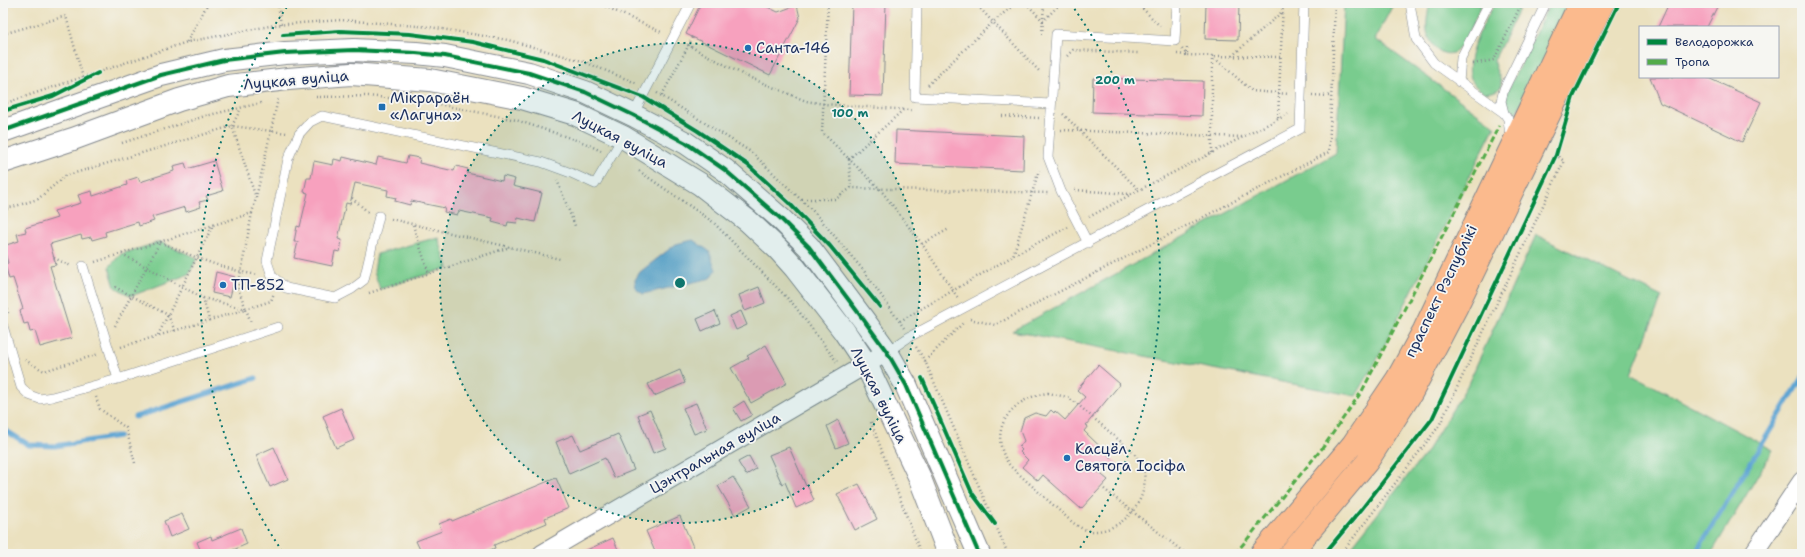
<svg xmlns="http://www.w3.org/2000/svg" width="1805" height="557" viewBox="0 0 1805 557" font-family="'Shantell Sans',sans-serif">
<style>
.green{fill:#79cc8e;stroke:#4a7e76}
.water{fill:#5da4d3;stroke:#3c6a98}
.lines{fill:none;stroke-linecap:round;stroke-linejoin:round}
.stream{stroke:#5da4d3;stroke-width:5}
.building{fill:#f7a1be}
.service-casing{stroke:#83888e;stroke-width:10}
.minor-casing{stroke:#83888e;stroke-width:20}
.tertiary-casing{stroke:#83888e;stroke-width:24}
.primary-casing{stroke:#83888e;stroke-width:24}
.path{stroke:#83888e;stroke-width:2.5;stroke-dasharray:1 3;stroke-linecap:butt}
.service{stroke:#fff;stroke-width:9}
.minor{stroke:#fff;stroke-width:18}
.tertiary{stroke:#fff;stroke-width:22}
.primary{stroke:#fbba8d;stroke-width:22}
.quiet{stroke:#52ab49;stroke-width:3;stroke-dasharray:6 3;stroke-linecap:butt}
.cycleway-casing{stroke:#f6f6f2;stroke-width:6}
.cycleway{stroke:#00873e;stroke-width:4}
.ring{fill:none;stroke:#0f766e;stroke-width:2;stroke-dasharray:2 4}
.poi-dot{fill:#1f6fb2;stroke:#f6f6f2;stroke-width:1.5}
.labels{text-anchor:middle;stroke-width:3.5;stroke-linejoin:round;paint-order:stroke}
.poi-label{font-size:15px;fill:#1b2f5e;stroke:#f6f6f2;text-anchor:start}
.street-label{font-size:15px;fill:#1b2f5e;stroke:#f6f6f2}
.centre{fill:#0f766e;stroke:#f6f6f2;stroke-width:2}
.ring-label{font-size:12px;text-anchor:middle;font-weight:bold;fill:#0f766e;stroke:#f6f6f2;stroke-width:3.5;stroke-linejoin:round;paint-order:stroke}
</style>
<rect width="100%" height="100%" fill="#f6f6f2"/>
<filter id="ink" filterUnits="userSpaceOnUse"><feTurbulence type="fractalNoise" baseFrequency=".025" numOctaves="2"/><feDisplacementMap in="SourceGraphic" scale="8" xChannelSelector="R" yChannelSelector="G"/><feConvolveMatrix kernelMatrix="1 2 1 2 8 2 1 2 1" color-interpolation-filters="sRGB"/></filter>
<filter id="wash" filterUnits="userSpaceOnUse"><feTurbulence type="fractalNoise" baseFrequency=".012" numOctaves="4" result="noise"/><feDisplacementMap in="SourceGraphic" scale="16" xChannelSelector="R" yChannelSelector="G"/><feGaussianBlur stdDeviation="0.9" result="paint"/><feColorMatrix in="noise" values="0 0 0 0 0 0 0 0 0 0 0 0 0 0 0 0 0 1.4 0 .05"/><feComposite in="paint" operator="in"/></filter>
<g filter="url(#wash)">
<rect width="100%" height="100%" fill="#ebe1bf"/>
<!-- green -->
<path class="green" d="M1344,3H1394L1375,39L1495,126L1377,360L1356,396L1012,331L1336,153Z
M1430,3H1482C1477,14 1465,46 1455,52C1441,59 1429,43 1427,31C1426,22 1428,12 1430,3Z
M1495,3H1522L1494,60C1493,73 1515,90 1486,93C1449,78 1484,24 1495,3Z
M1550,3H1574L1516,113H1512C1503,108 1506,98 1508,90Z
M1536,235L1662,297L1631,374L1773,450L1711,554H1346L1425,454L1467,386Z
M438,237L448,268L380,289L374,271L377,254Z
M160,242L197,258L189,274L131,296L115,287L109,267L121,254Z"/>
<!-- water -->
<path class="water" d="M693,240L709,251L716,270L711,278L643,294L636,289L635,280L640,272L676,244Z"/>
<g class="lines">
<!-- stream -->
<path class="stream" d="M135,417L256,378
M3,429L29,445L55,446L119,436
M1695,554L1802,378"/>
</g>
<g id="blocks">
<!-- building -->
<path class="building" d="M701,3H759L778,12L797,5L800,18L770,75L686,34Z
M852,3H886L883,96L849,95Z
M1206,3H1239L1238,40L1205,39Z
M1669,3H1719L1707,27H1658Z
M1650,77H1706L1761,102L1742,142L1660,103Z
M1093,78L1203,81L1202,116L1092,112Z
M896,130L1024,136L1023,170L895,164Z
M408,156L420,158L419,163L454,171L456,166L468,169L467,173L502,181L503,176L515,179L513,186L542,193L535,222L518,218L517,223L508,222L507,226L492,222L493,218L459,211L457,215L444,212L445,208L411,201L410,205L395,201L396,198L387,196L388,190L355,183L350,204L346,203L338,239L342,240L340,252L335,251L332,266L294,258L298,242H294L297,226L300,227L308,193L304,192L307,178H311L314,161L333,165L334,159L342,161L343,157L376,165L378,157L406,163Z
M214,161L223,191L206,196L208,200L199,202L201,207L186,212L185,207L152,217L154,221L139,226L138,222L105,232L106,236L92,240L91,237L82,239L81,235L50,244L56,265L50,266L72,338L40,347L35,331L30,332L28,323L24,324L20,311L23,309L13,278L9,279L5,264L8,263L3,246L19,241L17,234L26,232L25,228L57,218L54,211L81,203L78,195L92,191L93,196L127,185L126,181L138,177L140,182L174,171L173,166L185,163L187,169Z
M216,272L235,277L230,297L212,293Z
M759,287L765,303L745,311L739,295Z
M715,311L720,323L702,331L697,319Z
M741,311L747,325L736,330L730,316Z
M766,345L787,383L751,403L731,368L749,358L747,356Z
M1098,365L1120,384L1086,425L1088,426L1084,431L1120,466L1090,465L1108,480L1081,509L1043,475L1038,481L1022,467L1028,460L1020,452L1022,450L1019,447L1024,441L1020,431L1024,418L1035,413L1046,416L1051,410L1054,413L1055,411L1065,420L1085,397L1077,390Z
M680,370L685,383L654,396L648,384Z
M744,401L752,415L741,421L733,408Z
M696,403L707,429L694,434L683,408Z
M341,408L354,440L336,448L323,416Z
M650,410L666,448L653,453L638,415Z
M838,420L848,443L836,448L827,426Z
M618,434L634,470L614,478L605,458L569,474L556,442L573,435L580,450Z
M274,447L288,479L270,487L256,455Z
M789,447L806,486L807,485L814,500L796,508L785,482L782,484L769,455Z
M749,456L756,469L746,475L738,462Z
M733,477L751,506L735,515L718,486Z
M556,478L569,508L545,518L547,523L494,545L495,548L481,554H422L416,541L442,531L439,524L451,519L452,521Z
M859,484L877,519L855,530L837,494Z
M182,514L189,529L170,537L164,521Z
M680,516L696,554H656L646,531Z
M241,528L247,544L224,554H202L197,542L211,536L212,540Z
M613,538L620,554H578Z"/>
</g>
</g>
<g filter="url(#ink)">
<use href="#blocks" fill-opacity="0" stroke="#83888e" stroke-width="1"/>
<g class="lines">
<defs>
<path id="service" d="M917,3L915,97L1051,104
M1410,3L1416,39L1434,63L1504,113L1508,119L1510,137
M1459,82L1461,58L1489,3
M1504,113L1501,101L1504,89L1546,3
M633,115L691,3
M379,216L364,280L352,289L335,298L286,288L272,276L267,261L288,159L299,134L310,122L322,116L541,162L571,173L595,184L623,137
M1088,243L1061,191L1048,157L1056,34L1175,41L1177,3
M3,326L21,387L29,395L40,399L52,397L118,379L83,266
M887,352L909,337L1300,129L1304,3
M118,379L278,327"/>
<path id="minor" d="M542,554L887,352
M1753,554L1802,481"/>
<path id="tertiary" d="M3,131L161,75L224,60L285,53L354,50L416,53L445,56L529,73L585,92L633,115L686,143L725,170L780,218L809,247L863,319L887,352L906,385L979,554
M3,162L73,139L179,100L228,86L288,79L351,74L430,80L522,98L575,114L623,137L700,184L748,221L778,249L795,268L844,331L866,364L919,476L949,554"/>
<path id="primary" d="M1261,554L1353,444L1397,379L1424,330L1580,3
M1290,554L1367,462L1412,392L1456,308L1603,3"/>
</defs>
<!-- service casing -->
<use href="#service" class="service-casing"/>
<!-- minor casing -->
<use href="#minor" class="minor-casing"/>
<!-- tertiary casing -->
<use href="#tertiary" class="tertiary-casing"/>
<!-- primary casing -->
<use href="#primary" class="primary-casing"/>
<!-- path -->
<path class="path" d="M278,3L281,25
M598,3L663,33
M828,3L822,132L849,159L851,188
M975,3L1040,72
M1026,3L1043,21L1061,3
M1137,3L1162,28
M3,34L66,16L83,78
M1042,34L1044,3
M187,42L208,3
M684,43L746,76L806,101L824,104L911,110
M1182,49L1187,55L1212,56L1252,91L1289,94
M1177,54L1187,55V45
M1067,56L1073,50L1138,53
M1232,56L1282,12
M1473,64L1494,60L1522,3
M928,85L993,22L1016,3
M657,93L751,152L815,213L864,271L904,328
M662,95L693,37
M1312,95L1331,96
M316,97L368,96L428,102L516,120L585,143L601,151
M3,104L187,42L275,25L341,20L430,27L508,40L582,61L636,83
M903,110L849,159L880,189L922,244L958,298
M1063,114L1139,190
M1002,116L1039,118
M1278,118L1283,3
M1061,130L1243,137
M122,143L205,116L261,103
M1212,153V56L1281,57
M639,171L713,222L794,305L837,362
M557,180L575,226
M1075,190L1131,194L1288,114
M256,198L278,99
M352,198L368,212
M802,199H836L851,188L1049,193
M3,210L38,199L65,176L232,126L287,133
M1089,217L1130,195
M391,219L560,259
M413,225L429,274
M922,244L949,229
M122,254L203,298L209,320
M1014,255L1068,227
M54,258L71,266
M95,262L252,213L256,198L232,126L241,108
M115,287L168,315L175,331
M369,293L510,247
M3,297L9,316
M203,298L246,309L271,301L274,293
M246,309L251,323
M970,319L995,325L1329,152L1335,3
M900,321L1013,256L1039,170
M115,326L160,242C192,256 224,270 259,275
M158,335L213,225
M121,347L246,309L238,288L252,213
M916,347L925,361L1008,554
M25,360L44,371L99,354
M925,361L963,323
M1048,393L1067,397L1076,403L1134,453C1138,459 1142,465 1144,472C1149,501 1122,532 1093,531C1085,531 1077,526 1071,521L1011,467C985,433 1009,398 1048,393Z
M96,397L100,409L126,428L135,463
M871,422L921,554
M1104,489L1186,554
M1341,554L1439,426L1564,161L1556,155L1563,133"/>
<!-- service -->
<use href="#service" class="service"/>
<!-- minor -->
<use href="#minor" class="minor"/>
<!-- tertiary -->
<use href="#tertiary" class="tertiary"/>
<!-- primary -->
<use href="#primary" class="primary"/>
<!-- quiet -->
<path class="quiet" d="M1235,554L1324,446L1362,391L1499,126"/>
<defs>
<path id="cycleway" d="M283,35L340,31L410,34L473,42L543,59L643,97L698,131L748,165L789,203L830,246L880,307
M3,111L53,96L98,73
M3,131L161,75L224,60L285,53L354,50L416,53L445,56L529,73L585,92L633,115L686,143L725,170L780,218L809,247L863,319L887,352L906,385L979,554
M922,378L972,493L995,524
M1324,554L1361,510L1432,419L1556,155L1573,97L1619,3"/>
</defs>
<!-- cycleway casing -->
<use href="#cycleway" class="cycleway-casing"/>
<!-- cycleway -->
<use href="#cycleway" class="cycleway"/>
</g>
</g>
<!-- distance rings -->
<circle cx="680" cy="283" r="240" fill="#0f766e" fill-opacity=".12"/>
<g class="ring">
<circle cx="680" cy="283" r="240"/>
<path d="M282 551A480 480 0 0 1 289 4M1071 4A480 480 0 0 1 1078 551"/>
</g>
<!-- markers -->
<g class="poi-dot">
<circle cx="748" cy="48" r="4"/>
<rect x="378" y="103" width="8" height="8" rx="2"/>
<circle cx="223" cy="285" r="4"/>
<circle cx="1067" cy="458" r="4"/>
</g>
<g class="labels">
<!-- poi labels -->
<g class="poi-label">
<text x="756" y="53">Санта-146</text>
<text x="390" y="103">Мікрараён<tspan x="390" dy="17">«Лагуна»</tspan></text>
<text x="231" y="290">ТП-852</text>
<text x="1075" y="454">Касцёл<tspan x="1075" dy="17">Святога Іосіфа</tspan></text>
</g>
<!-- street labels -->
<g class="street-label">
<text transform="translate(296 80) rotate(-5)" y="5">Луцкая вуліца</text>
<text transform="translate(620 139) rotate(28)" y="5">Луцкая вуліца</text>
<text transform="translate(1441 291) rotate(-64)" y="5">праспект Рэспублікі</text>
<text transform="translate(879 395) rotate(63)" y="5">Луцкая вуліца</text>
<text transform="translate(715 453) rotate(-30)" y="5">Цэнтральная вуліца</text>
</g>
</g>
<circle cx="680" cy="283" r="6" class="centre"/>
<g class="ring-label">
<text x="1115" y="84">200 m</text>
<text x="850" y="117">100 m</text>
</g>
<!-- margin -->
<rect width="1805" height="557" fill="none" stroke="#f6f6f2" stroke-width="16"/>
<!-- legend -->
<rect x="1639" y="26" width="140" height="52" fill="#f6f6f2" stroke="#9ea6b7"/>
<rect x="1647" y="39" width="20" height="6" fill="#00873e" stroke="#9ea6b7"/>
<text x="1675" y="46" font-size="12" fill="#1b2f5e">Велодорожка</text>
<rect x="1647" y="59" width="20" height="6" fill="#52ab49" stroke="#9ea6b7"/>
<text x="1675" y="66" font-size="12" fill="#1b2f5e">Тропа</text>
</svg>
